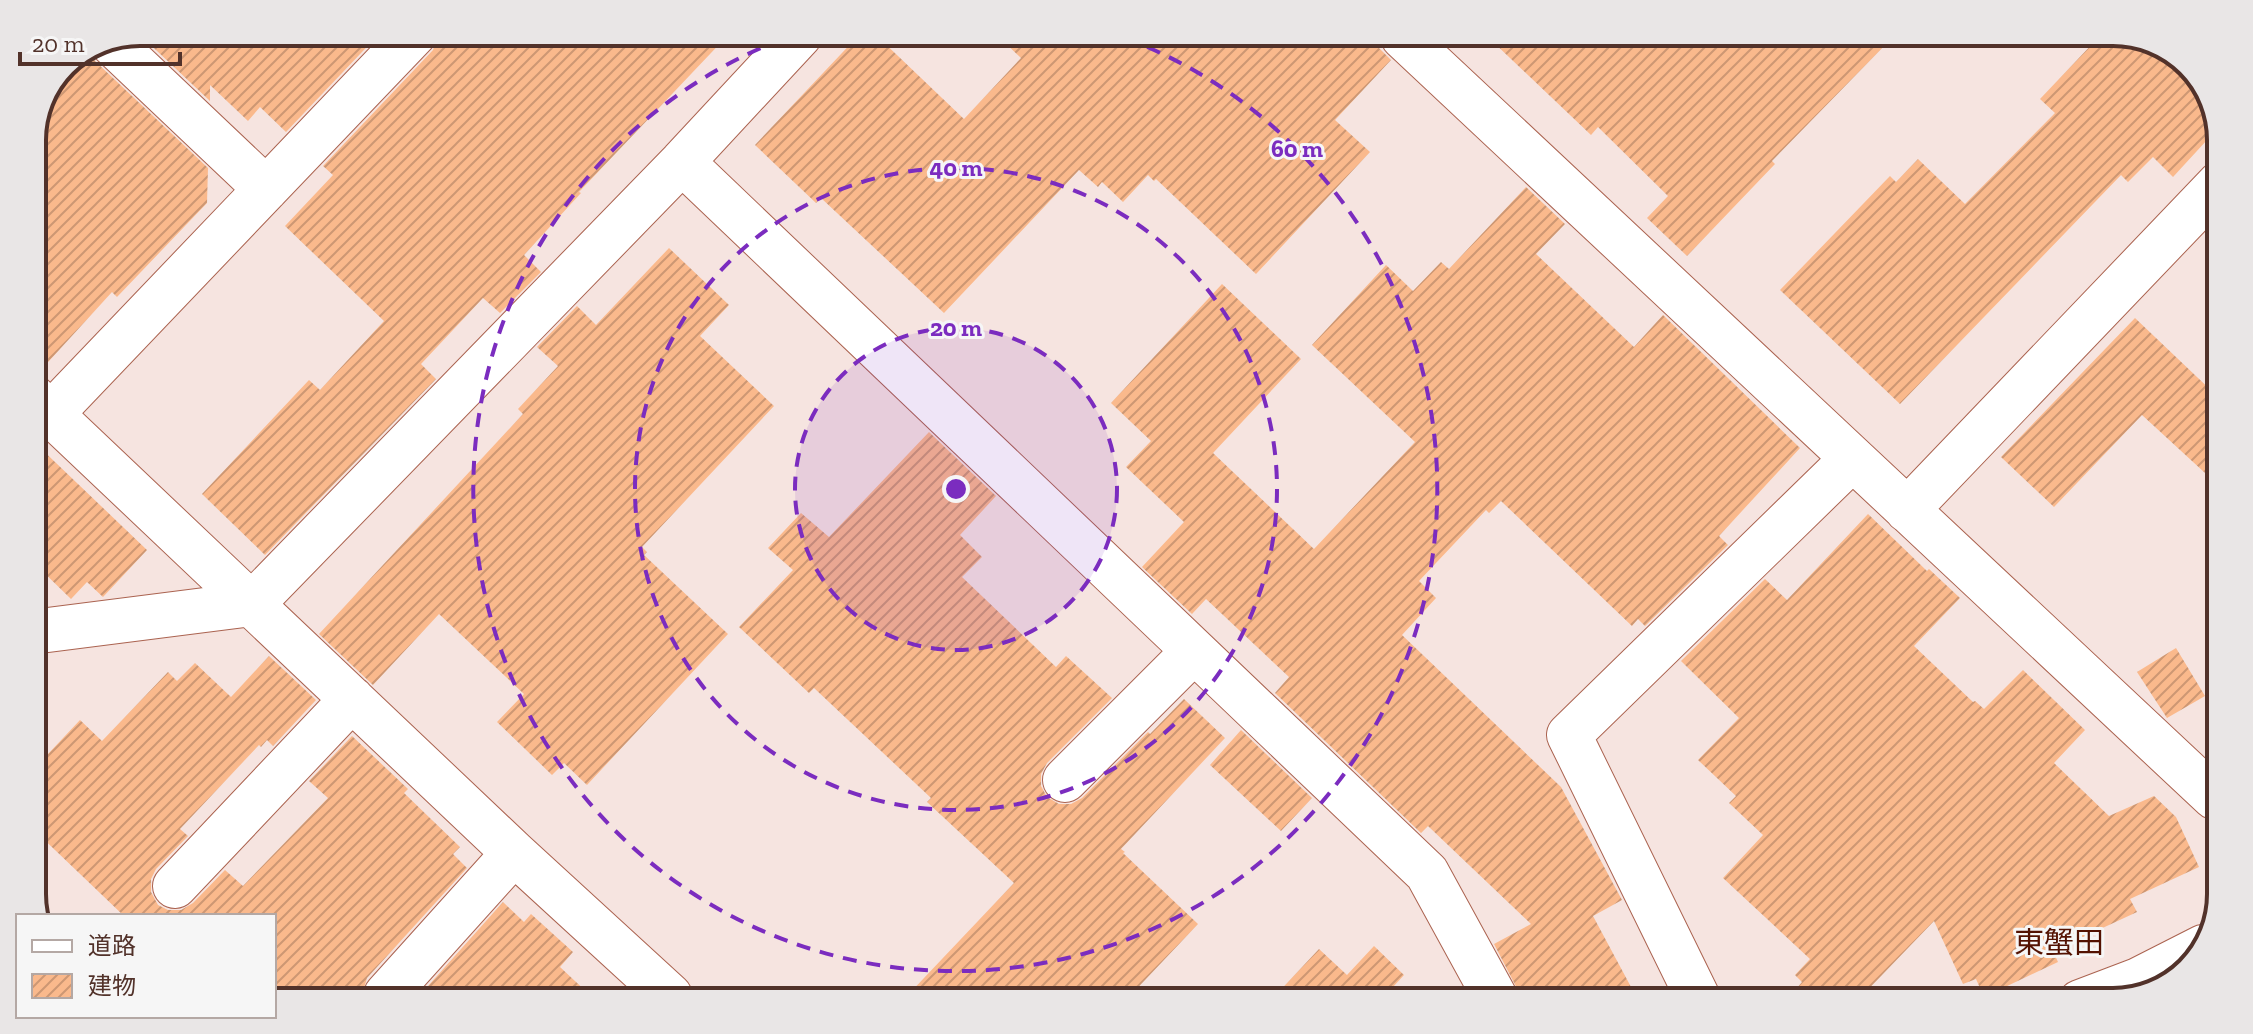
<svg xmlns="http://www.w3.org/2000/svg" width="2253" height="1034" viewBox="0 0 2253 1034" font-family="'Zilla Slab','Noto Sans JP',serif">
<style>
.building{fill:url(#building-hatch)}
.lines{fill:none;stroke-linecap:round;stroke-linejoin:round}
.minor-casing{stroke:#ab6350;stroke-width:46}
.minor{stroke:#fff;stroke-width:44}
.ring{fill:none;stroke:#7b2cbf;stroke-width:4;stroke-dasharray:14 10}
.labels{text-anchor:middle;stroke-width:6;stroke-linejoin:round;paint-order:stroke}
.quarter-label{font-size:30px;fill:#531202;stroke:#f6f6f6}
.rim{fill:none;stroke:#52322a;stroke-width:4}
.centre{fill:#7b2cbf;stroke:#f6f6f6;stroke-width:4}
.ring-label{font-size:24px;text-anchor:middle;font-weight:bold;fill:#7b2cbf;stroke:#f6f6f6;stroke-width:6;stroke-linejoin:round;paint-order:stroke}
</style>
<defs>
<pattern id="building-hatch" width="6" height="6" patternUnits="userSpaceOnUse" patternTransform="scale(2)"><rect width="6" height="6" fill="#fab98c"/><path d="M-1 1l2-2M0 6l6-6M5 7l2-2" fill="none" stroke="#cd9773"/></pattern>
</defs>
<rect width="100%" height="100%" fill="#f6e4e0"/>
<!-- building -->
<path class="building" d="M138,33L140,32L380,33L286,132L260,107L248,121L210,85V101Z
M439,33L729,34L579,192L581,193L524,255L541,272L500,313L483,298L421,364L436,379L265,555L202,494L309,380L320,390L384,321L285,226L333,175L323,166L433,50Z
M859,35H876L964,119L1021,58L998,36L1368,37L1391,60L1335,120L1370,152L1256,274L1156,179L1154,181L1148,175L1123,202L1102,182L1098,187L1079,170L944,313L821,198L816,203L755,145Z
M1489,38L1793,39H1891L1772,161L1775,164L1687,256L1647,218L1668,196L1598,127L1591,135Z
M2096,40H2155L2202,80L2219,127L2173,177L2153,157L2128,182L2121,175L1900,404L1780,290L1890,176L1896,182L1918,159L1965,204L2055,113L2040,99Z
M90,53L95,61L208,168L207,203L117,297L112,292L39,372H32V134L64,63Z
M1526,187L1565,224L1536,254L1634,347L1663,315L1800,448L1719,536L1728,545L1645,626L1638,619L1632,626L1501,501L1489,513L1486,510L1419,581L1436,598L1402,635L1561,787L1622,900L1593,916L1638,1000H1523L1494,944L1531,924L1428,826L1421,833L1275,693L1289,677L1206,599L1192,614L1142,567L1184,522L1126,467L1151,441L1111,403L1222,284L1301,359L1213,453L1314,549L1415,442L1312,345L1386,265L1413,291L1441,262L1449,269Z
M669,248L729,305L700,336L774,406L642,547L647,552L644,555L728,634L587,785L564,763L552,775L497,722L524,694L439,614L373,685L319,634L523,414L518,409L558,366L537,347L577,306L596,325Z
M2135,318L2218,397L2217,484L2142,415L2054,507L2001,457Z
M929,432L996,496L960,535L982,557L962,577L1056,667L1066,656L1112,698L1047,763L1041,774V786L1047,797L1059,804H1071L1082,798L1148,732L1150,734L1184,699L1225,738L1121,849L1125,852L1123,853L1198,924L1128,998L906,997L1014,883L927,802L931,798L814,688L809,693L739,627L793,570L768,548L801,513L829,537Z
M32,440L147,550L103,597L87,582L71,599L32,561Z
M1868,514L1927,571L1929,569L1960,598L1914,646L1973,702L1975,701L1984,709L2023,670L2085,730L2054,763L2109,816L2154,796L2176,817L2199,867L2130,899L2137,912L2053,951L2058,962L1984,997L1976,979L1963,984L1934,921L1857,1001H1786L1802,982L1795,975L1810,959L1723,878L1763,835L1729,803L1736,796L1698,760L1739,718L1681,661L1765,579L1787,600Z
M2176,648L2205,696L2167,718L2137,672Z
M269,656L316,700L273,746L267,740L261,747L259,745L180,829L188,836L156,869L151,879V892L158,905L168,910H181L193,903L225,870L243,886L328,798L309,781L352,736L408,789L404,793L460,847L453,854L467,868L367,978L362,995L274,994V916H124L32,828V771L80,720L102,741L168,672L177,681L195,663L231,697Z
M1241,730L1312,798L1281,831L1210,765Z
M503,902L524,922L531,914L573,952L560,967L591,996L420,995Z
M1374,946L1404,975L1382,999L1273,998L1319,949L1347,975Z"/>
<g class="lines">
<defs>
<path id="minor" d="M1403,37L2214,797
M112,43L266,189
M682,162L1427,873L1496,999
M32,396L514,853L670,996
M51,414L415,33
M1907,510L2220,183
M32,632L252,604L682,162L800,35
M1065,780L1194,651
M175,886L352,699
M386,995L514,853
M1699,1000L1569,735L1852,459
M2080,1002L2138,980L2203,947"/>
</defs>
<!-- minor casing -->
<use href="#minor" class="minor-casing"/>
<!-- minor -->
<use href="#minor" class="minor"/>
</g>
<!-- distance rings -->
<circle cx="956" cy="489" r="161" fill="#7b2cbf" fill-opacity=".12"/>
<g class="ring">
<circle cx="956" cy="489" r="161"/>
<circle cx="956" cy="489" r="321"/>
<path d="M1125 38A482 482 0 1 1 791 36"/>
</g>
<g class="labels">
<!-- quarter labels -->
<g class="quarter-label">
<text x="2059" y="953">東蟹田</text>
</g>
</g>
<!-- crop -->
<path d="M0 0H2253V1034H0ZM140 46H2113A94 94 0 0 1 2207 140V894A94 94 0 0 1 2113 988H140A94 94 0 0 1 46 894V140A94 94 0 0 1 140 46Z" fill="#e9e6e6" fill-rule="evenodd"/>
<path class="rim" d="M140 46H2113A94 94 0 0 1 2207 140V894A94 94 0 0 1 2113 988H140A94 94 0 0 1 46 894V140A94 94 0 0 1 140 46Z"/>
<circle cx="956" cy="489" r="12" class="centre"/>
<g class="ring-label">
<text x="1297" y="157">60 m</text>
<text x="956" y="176">40 m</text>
<text x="956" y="336">20 m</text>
</g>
<!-- legend -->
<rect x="16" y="914" width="260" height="104" fill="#f6f6f6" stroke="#b4a8a4" stroke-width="2"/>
<rect x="32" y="940" width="40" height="12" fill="#ffffff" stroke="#b4a8a4" stroke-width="2"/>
<text x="88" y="954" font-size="24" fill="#52322a">道路</text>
<rect x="32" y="974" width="40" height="24" fill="url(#building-hatch)" stroke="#b4a8a4" stroke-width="2"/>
<text x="88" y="994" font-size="24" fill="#52322a">建物</text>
<!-- scale -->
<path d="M20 52v12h160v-12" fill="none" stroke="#52322a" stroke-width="4"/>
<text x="32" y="52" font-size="24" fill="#52322a" stroke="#f6f6f6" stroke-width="6" paint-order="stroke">20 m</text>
</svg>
